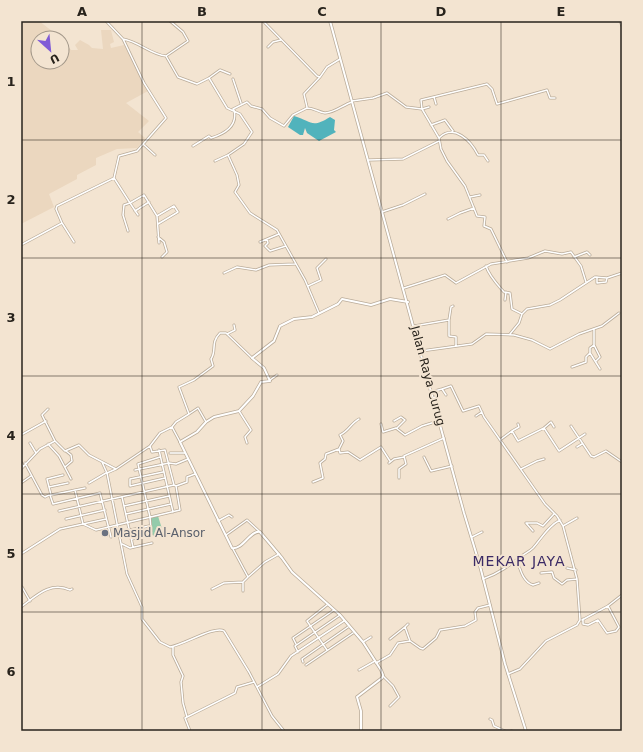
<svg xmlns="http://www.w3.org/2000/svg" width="643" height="752" viewBox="0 0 643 752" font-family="'DejaVu Sans',sans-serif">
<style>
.built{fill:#ebd7bf}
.green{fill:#94cbab}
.water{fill:#51b3bc}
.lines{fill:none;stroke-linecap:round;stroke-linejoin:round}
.minor-casing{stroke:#baac9a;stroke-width:3}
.tertiary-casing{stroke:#baac9a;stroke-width:3.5}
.minor{stroke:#fff;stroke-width:1.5}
.tertiary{stroke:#fff;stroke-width:2}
.grid{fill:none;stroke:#28231c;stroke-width:1;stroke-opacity:0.55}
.worship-dot{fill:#6b7280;stroke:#f3e4d1;stroke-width:1.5}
.labels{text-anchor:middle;stroke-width:4;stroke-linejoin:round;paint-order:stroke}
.street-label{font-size:12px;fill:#28231c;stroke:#f3e4d1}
.worship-label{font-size:12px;fill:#5b616d;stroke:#f3e4d1;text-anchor:start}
.quarter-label{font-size:14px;letter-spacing:1px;fill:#3b2a65;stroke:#f3e4d1}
.neatline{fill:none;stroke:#28231c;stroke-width:1.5}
.grid-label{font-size:13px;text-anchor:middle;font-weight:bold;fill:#28231c}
</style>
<rect width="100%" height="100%" fill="#f3e4d1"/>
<!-- built -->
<path class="built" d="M21,21H39L61,38H38V62H62V39L71,50H78L75,45L80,40L89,45L92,48L103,49L101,30H111L114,42L110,44L111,48L124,45L148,91L126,103L149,121L138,132L145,138L137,148L117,149L96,158V165L77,175V179L49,194L54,207L21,224Z"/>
<!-- green -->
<path class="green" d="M158,516L163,532L153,536L149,518Z"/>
<!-- water -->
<path class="water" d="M294,116C312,121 311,129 330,117L335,120L334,130L336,132L319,141L307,133L305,128L303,135H300L288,127Z"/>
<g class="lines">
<defs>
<path id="minor" d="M106,21L123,39L144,83L166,118L137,151L119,156L114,178L130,203L144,195L157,216L159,243
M263,21L317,76L320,77L327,67L340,59
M620,21L622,26
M123,39C138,41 151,55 166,56L178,77L197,84L209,78L227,108L240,114L252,132L244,144L228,155L237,175L239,185L235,192L250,213L277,230L305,280L319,313
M268,47L273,42L281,40
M166,56L188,41L183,32L170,21
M209,78L220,70L230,74
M233,79L241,103
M434,97L436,104
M352,101L373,98L387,93L406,107L422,109L439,138L441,149L447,161L465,186L477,216L485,217L484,226L491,229L507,262
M307,107L304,94L320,77
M429,107L422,109L421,100L487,84L492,89L497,104L547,90L550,98H555
M233,109L247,102L251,106L262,109L270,118L284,126L293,115L307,108C314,108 318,112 325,113C334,113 343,105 352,102
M431,125L445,120L453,131L452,132
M439,138C454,123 471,141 478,155H484L488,161
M143,144L155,155
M193,146L209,136L211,138C224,134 238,126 234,110
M369,160L403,159L439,141
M215,161L228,155
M470,197L480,195
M135,211L149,202
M382,212L403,205L425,194
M157,216L174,206L178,212L158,224
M448,219L460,213L474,208
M62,223L74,242
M128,231L123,215L124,205L130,203L138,215
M158,237L164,242L167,252L162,257
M267,239L268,243L265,246L270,251L286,246
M260,242L279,234
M21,245L62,223L56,209L57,206L114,178
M574,257L587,252L590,255
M486,266C489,276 497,284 504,292L510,293L512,309L522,314L519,323L510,334
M224,273L237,267L256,270L269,265L295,264
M597,277V283L606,282L607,278
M308,286L321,280L317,268L326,259
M404,288L445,275L456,283L491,264L528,258L545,251L562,254L571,252L581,266L586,282
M505,300L506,292
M522,314L527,309L550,305L560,300L595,277L607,278L622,273
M449,320L451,307L453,306
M414,326L449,320V336L456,337V346
M594,329V345L590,348V353L600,369
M227,334L235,330L234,325
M594,345L600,357L596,361
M421,351L472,344L486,334L514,335L532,340L550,349L579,334L602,326L619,313
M572,367L586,362V357L590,353
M270,380L277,375
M442,389L451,386L463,411L479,406L484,417L545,504L557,516L563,526L577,579L580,620L577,625L546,641L520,669L508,674
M431,392L442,389L446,395
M433,398L438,396
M48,409L42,415L55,441
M239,411L251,430L245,437L247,443
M189,414L198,408L206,422
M476,416L482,412
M359,419C351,423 349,431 340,435L343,441L339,449L340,453L348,452L360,460L381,447L390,461
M394,421L401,417L405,420L397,428
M381,424L383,432L396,428L405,435L422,426L438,421
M571,426L591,456L594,457L606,451L622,462
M172,427L180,442
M544,428L551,422L554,427
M512,431L519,427L518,424
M21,435L46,421
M500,440L512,431L518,441L544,428L559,451L585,434
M30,443L36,453
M48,444L59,456L71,479
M577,447L582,444
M159,450L173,512
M170,453H185
M424,457L431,471L452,466
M21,462L23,466
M102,462L107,473L127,574L142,607V619L160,642L170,647C184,645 215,625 224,631L249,672L272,716L284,731
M25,463L42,495L45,497L49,495
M389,463L394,459L404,457
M65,467L72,461L71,455L66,451
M21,469L40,449L55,441L65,451L79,445L89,455L116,469L150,446L160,433L172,427L176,422L189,414L179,387L194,380L213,366L211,359C217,351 210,343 220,333H226L252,358
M521,469L537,461L544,459
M135,470L169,463L176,464L188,459
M163,472L130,479V486L165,478
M107,473L116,469
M63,475L47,479L51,495L85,488
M399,478V469L406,464L404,456L444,438
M313,482L323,478L320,463L325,459L326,454L339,449
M21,483L31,476
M89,483L106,473
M176,486L187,482V477L195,474
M49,487L68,483
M75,490L83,524L106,519
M50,495L53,504L100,493L111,537
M122,497L133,547
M124,506L169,496
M59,511L174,485
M126,514L171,504
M66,519L105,510
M218,521L229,515L232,517
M563,526L577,518
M130,530L149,526
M151,531L150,517L138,464L160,457
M533,531L526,523H537L543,526L554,514
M226,535L247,520L259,531
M472,537L482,532
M132,539L151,534
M122,544L130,548L152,543
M233,549L248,577L243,582V591
M21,554L60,529L83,524L96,530L180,510L176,486L174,485L165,450L152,452L150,446
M517,560C520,569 523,582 533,585L539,583
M567,568L576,570
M541,573L552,572L554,578L562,584L567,580L577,579
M248,577L265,562L279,554
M483,579C498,574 510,565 523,555C526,553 530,551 533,548C541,539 548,526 560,520
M22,587L30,601
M212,589L224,583L243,582
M21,607C36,596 50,581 70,590L72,589
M583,619V624L588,625L598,620L607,633L616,631L619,627L608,606
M582,620L608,606L622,595
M405,627L408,624
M410,641L420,648L423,649L436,638L440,630L465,626L476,620L475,612L478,608L490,605
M363,642L371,637
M296,644L293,638L334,610
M173,647V655L183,676L181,682L183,703L187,717
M327,650L307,621L327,605
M298,652L295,646L340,615
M303,662L302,659L348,627
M376,663L390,655L398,643L410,641L405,627L390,639
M306,665L353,633
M359,670L375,661
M383,676L393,686L399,697L390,706
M257,687L278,674L291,656L344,621
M490,719L492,720L494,726L505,731
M190,731L185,718L235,693L237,687L254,682
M511,731H512"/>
<path id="tertiary" d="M330,21L464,513L480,566L505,664L526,731
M361,731V711L357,697L382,678L383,675L381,670L363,642L340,615L292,572L282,558L260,532C250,530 243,550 232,548L180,442L197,432L206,422L214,417L239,411L253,396L261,382L270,381L264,368L252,358L274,341L280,326L294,319L312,317L338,304L342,299L371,305L390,299L408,302"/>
</defs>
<!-- minor casing -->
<use href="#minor" class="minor-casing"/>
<!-- tertiary casing -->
<use href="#tertiary" class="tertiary-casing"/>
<!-- minor -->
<use href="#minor" class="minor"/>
<!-- tertiary -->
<use href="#tertiary" class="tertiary"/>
</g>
<!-- grid -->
<path class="grid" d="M142,21V731M262,21V731M381,21V731M501,21V731M21,140H622M21,258H622M21,376H622M21,494H622M21,612H622"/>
<!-- markers -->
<circle class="worship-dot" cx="105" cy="533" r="4"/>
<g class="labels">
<!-- street labels -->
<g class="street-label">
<text transform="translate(428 376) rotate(75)" y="4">Jalan Raya Curug</text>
</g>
<!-- worship labels -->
<g class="worship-label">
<text x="113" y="537">Masjid Al-Ansor</text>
</g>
<!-- quarter labels -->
<g class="quarter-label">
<text x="519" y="566">MEKAR JAYA</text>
</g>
</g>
<!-- border -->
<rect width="643" height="752" fill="none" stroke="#f3e4d1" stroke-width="44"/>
<!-- north arrow -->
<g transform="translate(50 50) rotate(153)"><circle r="19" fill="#f3e4d1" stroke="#a29789"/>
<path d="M0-3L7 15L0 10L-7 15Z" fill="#805cd6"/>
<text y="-6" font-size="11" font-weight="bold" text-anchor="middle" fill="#28231c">U</text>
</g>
<rect x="22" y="22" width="599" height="708" class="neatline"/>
<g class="grid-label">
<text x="82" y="16">A</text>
<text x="202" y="16">B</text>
<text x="322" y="16">C</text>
<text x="441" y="16">D</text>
<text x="561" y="16">E</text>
<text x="11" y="86">1</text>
<text x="11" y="204">2</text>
<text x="11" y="322">3</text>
<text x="11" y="440">4</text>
<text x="11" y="558">5</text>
<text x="11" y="676">6</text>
</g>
</svg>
